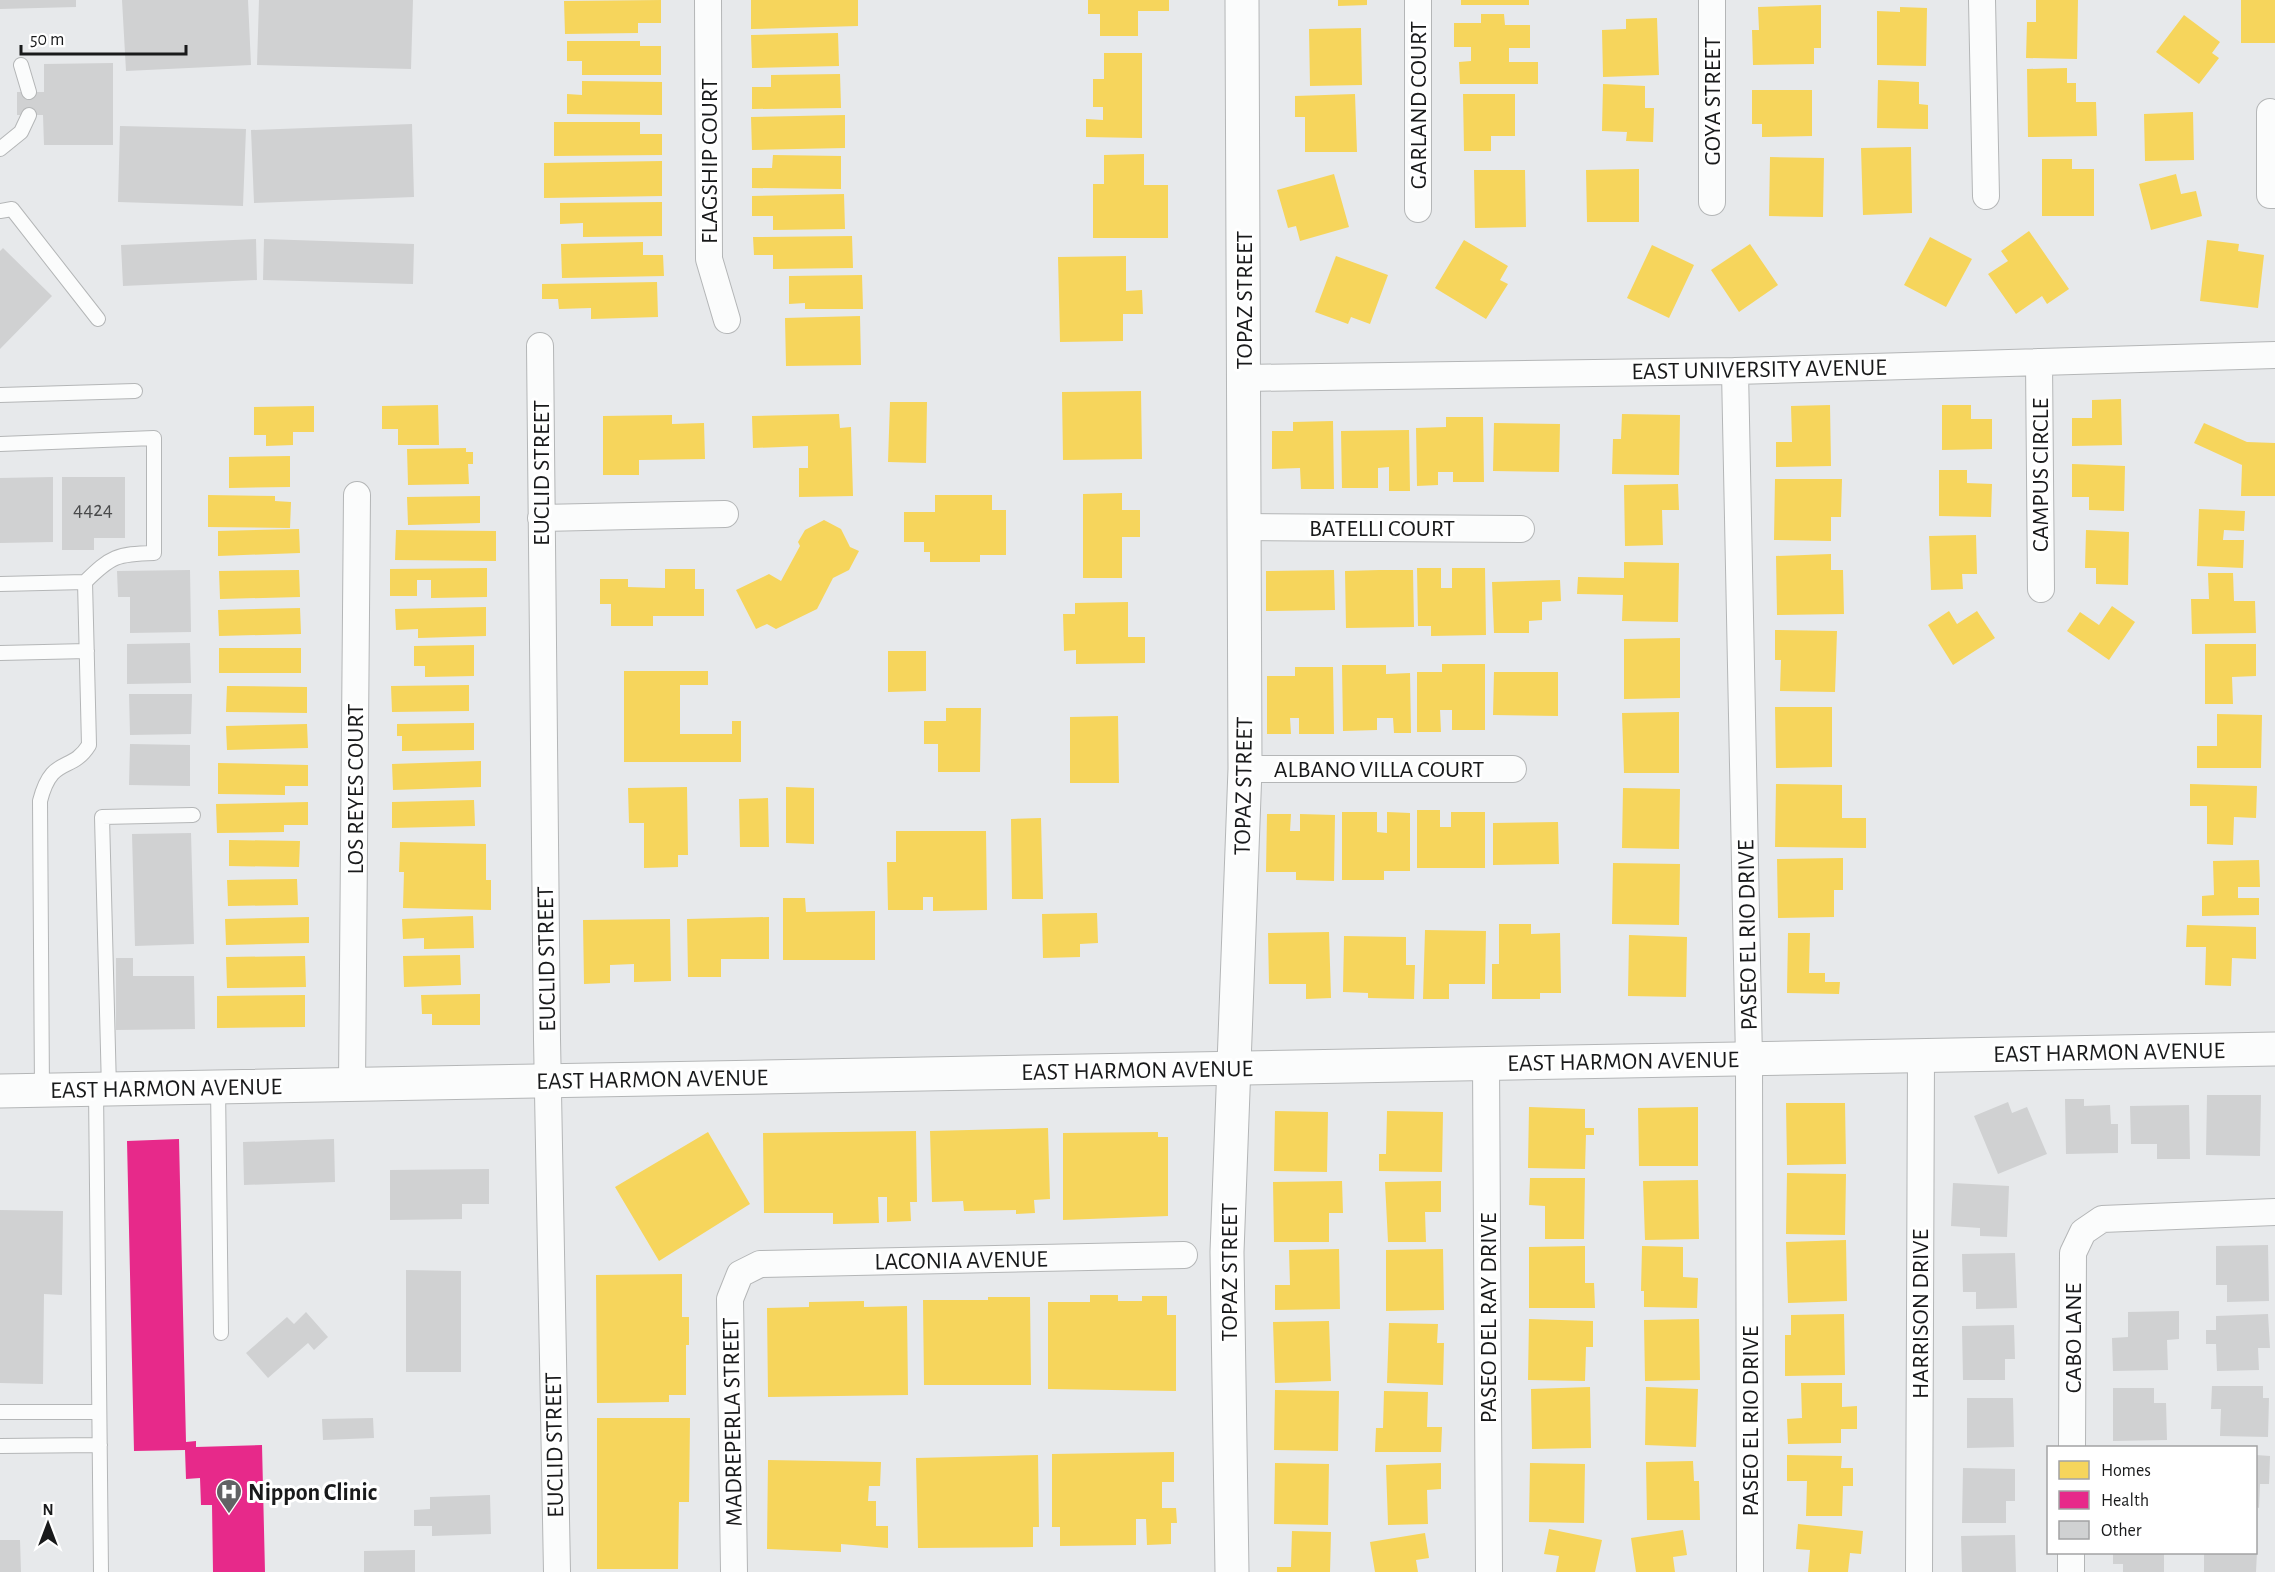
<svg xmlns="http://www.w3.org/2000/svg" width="2275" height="1572" viewBox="0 0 2275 1572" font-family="'Alegreya Sans',sans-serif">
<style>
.homes{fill:#f6d55c}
.health{fill:#e7298a}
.building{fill:#d0d1d2}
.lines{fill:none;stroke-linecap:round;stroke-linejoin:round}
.service-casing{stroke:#b4b6b7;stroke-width:16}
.minor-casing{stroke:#b4b6b7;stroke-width:28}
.tertiary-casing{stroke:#b4b6b7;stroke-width:35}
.secondary-casing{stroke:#b4b6b7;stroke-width:35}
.service{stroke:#fbfcfc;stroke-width:14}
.minor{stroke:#fbfcfc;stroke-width:26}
.tertiary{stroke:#fbfcfc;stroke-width:33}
.secondary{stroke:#fbfcfc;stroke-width:33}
.labels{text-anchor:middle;stroke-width:6;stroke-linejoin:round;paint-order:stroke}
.number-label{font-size:21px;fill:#494a4b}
.street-label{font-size:24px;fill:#191a1b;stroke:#fff}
.poi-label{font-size:24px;font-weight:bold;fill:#191a1b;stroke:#fff;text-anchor:start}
</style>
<rect width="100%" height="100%" fill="#e7e9eb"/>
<!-- homes -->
<path class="homes" d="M661,0V23H638V33L565,34L564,1Z
M751,0H858V26L751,29Z
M1088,0H1169V11H1138V36H1100V14H1088Z
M1338,0H1367V5L1338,6Z
M1461,0H1529V5H1461Z
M2036,0H2078L2077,59L2026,58L2027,22H2036Z
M2241,0H2275V43H2241Z
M1821,5V48H1814V64L1753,65L1752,30H1759L1758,7Z
M1900,7L1927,8L1926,66L1877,65V11L1900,12Z
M1481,14H1504L1505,25H1530V48H1509V62H1538V84H1460L1459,62L1471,61V47H1454V23H1481Z
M2184,15L2220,42L2212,53L2219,58L2199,84L2156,52Z
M1657,18L1659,75L1603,77L1602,30L1626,29V19Z
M1361,28L1362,85L1310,86L1309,29Z
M838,33L839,66L752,68L751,35Z
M567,41H640V46H661V75H582V61H567Z
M1104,53H1142V138L1086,137V119L1103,120V107H1093V79H1104Z
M2067,68V83H2076V102H2096L2097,136L2028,137L2027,69Z
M840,74L841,108L752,109V87H771V75Z
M1878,80L1919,82V104L1928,105V129L1877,128Z
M582,81L662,82V115L567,114V94L582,95Z
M1603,84L1645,86V108H1654L1653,142L1626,141L1627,132L1602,131Z
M1752,90H1812V136L1762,137V124H1752Z
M1355,94L1357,152H1305V117H1295V96Z
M1463,94H1515V136H1491V151H1464Z
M2193,112L2194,160L2145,161L2144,114Z
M845,115V148L752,150L751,117Z
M554,122H640V134H662V155L554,156Z
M1911,147L1912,213L1863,215L1861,148Z
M1144,154V185H1168V238H1093V184H1104V155Z
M773,155L841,156V189L752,188V168H772Z
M1770,157L1824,158L1823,217L1769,216Z
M2042,159H2072V169H2094V216H2042Z
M662,161V196L544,198V163Z
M1639,169V222H1587L1586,170Z
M1474,170H1525L1526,227L1475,228Z
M1334,174L1349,227L1300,241L1296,226L1288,228L1277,190Z
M2176,174L2181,194L2196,191L2202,216L2151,230L2139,184Z
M844,194L845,229L773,230V216H752V196Z
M662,202V236L583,237V223L560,224V203Z
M2029,231L2069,289L2047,304L2042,296L2016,314L1988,274L2008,261L2001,251Z
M852,236L853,268L773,269V255H754L753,237Z
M1930,237L1972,259L1946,307L1904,285Z
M1464,240L1508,266L1500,280L1508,284L1486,319L1435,288Z
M2207,240L2239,244L2238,251L2264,255L2258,308L2200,301Z
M643,242V255H663L664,276L562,278L561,244Z
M1750,244L1778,285L1739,312L1711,270Z
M1652,245L1694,265L1669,318L1627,298Z
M1126,256V291L1142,290L1143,314H1123V341L1060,342L1058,257Z
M1336,256L1388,275L1370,324L1351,317L1348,324L1315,312Z
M862,275L863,309H805V303L789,304V276Z
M657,282L658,317L591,319V308L559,309L558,299H542V284Z
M860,316L861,365L786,366L785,318Z
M1141,391L1142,459L1063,460L1062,392Z
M2121,399L2122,445L2072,446V418H2092V400Z
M890,402H927L926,463L888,462Z
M438,405L439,445H398V429H382V406Z
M1830,405L1831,466L1776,467V442H1792L1791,406Z
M1942,405H1971V419H1992V449L1942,450Z
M314,406V432H293V445L266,446V435H254V407Z
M839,414L840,428L851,427L853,496L799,497V468H808V446L753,448L752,416Z
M1622,414L1680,415L1679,475L1612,474L1613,439H1621Z
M672,415V424L704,423L705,459L639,460V475H603V416Z
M1446,417H1483L1484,482H1453V472H1438V485L1417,486L1416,428L1446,427Z
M1333,421L1334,489H1301L1300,468L1272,469V431H1293V422Z
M1494,423L1560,424L1559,472L1493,471Z
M2204,423L2247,442L2275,443V496H2241L2242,465L2194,443Z
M1409,430L1410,491H1389V467L1378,468V488H1342L1341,431Z
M466,448V452H473V464H468L469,484L408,485L407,449Z
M290,456V487L229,488V457Z
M2072,464L2125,466L2124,511L2089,510V497H2072Z
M1939,470H1967V483L1992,484L1991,517L1939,516Z
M1775,479H1842L1841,517H1831V541L1774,540Z
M1678,484L1679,510H1662L1663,545L1625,546L1624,485Z
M1122,493V510H1140V537H1122V578H1083V494Z
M208,495L275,496V501L291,502L290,528L208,527Z
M935,495H992V510H1006V555H980V562H930V552H924V542H904V512H935Z
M480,496V523L408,525L407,497Z
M2199,509L2245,511L2244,531L2224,530L2223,540H2244L2243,568L2197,566Z
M824,520L841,529L850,547L859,551L849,570L833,578L817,609L776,629L767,624L756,629L736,590L769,574L781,581L800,546L798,542L805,530Z
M299,529L300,553L218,556V531Z
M396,530L496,531V561L395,560Z
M2086,530L2129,532L2128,585L2096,584V568H2085Z
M1976,535L1977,574H1962L1963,589L1931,590L1929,536Z
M1831,554V570H1843L1844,614L1777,615L1776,556Z
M1624,562L1679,563L1678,622L1622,621L1623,595L1577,594L1578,577L1624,578Z
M487,568V597L431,598V580H417V596H390V569Z
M1417,568H1441V588H1452V568H1485L1486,635L1431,636V626H1418Z
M665,569H695V589H704V616H653V626H611V604H600V579H628V587L665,588Z
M299,570L300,597L220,599L219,571Z
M1334,570L1335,610L1266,611V571Z
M1379,570H1413L1414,627L1346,628L1345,571Z
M2208,573H2233L2234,601H2255L2256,633L2192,634L2191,599H2209Z
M1560,580L1561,601L1542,602V620L1529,621V633H1494L1492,582Z
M1128,602V637H1145V663L1076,664V650L1064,651L1063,614H1075V603Z
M2112,606L2135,622L2109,660L2067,631L2080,612L2099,625Z
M486,607V636L418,638V629L396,630L395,609Z
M300,608L301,634L219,636L218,610Z
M1949,611L1957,624L1977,611L1995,638L1953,665L1928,625Z
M1775,630L1837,631L1835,692L1780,691L1781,660H1775Z
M1680,638V698L1624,699V639Z
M2205,644H2256V676L2232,677L2233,704H2205Z
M474,645V676L425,677V666H414V646Z
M219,648H301V673H219Z
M888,651H926V691L888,692Z
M1442,664H1485V730H1452V710H1440L1441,732H1417V672H1442Z
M1342,665H1386V674L1410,673L1411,733H1394L1393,718H1377V730L1343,731Z
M1295,667H1333L1334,734H1299V718H1290L1291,734H1267V676H1295Z
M624,671H708V685H680V734H732V721H741V762H624Z
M1494,672H1558V716L1493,715Z
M469,685V711L392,712L391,686Z
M227,686L307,687V713L226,712Z
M1775,707H1832V767L1776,768Z
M946,708H981L980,772H938V744H924V721H946Z
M1679,712V773H1624L1622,713Z
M2217,714L2262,715L2261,768H2197V746H2217Z
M1118,716L1119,783H1070V717Z
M474,723V750L402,751V736H397V724Z
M307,724L308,748L227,750L226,726Z
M481,761V787L393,790L392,764Z
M218,763L308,765V786H285V795L218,794Z
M1776,784L1842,785V818H1866V848L1775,847Z
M2190,784L2257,786L2256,818L2234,817L2233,845L2207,844V806H2190Z
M687,787L688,855H678V867L644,868V823H629L628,788Z
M786,787L814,788V844L786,843Z
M1623,788L1680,789L1679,849L1622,848Z
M768,798L769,847H740L739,799Z
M474,800L475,826L392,828V802Z
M308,802V825H284V832L217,833L216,804Z
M1417,810H1440V827H1451V812H1485V868H1417Z
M1342,812H1377V832L1387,833V812L1410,813V871H1384V880H1342Z
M1267,814H1291L1290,831H1300V814L1335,815L1334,881L1296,880V872H1266Z
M1041,818L1043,899H1012L1011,819Z
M1558,822L1559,864L1493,865V823Z
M896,831H986L987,910L933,911V897H923V910H888L887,862H896Z
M229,840L300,841L299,867L229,866Z
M400,842L486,844V880H491V910L403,908L404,872H399Z
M1843,858V890H1834V917L1778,918L1777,859Z
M2259,860L2260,887H2238V898H2259V915L2202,916V896L2214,895L2213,861Z
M1613,863L1680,864L1679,925L1612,924Z
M297,879L298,905L228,906L227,880Z
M783,898H805L806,912L875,911V960H783Z
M1097,913L1098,943L1080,944V957L1043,958L1042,914Z
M473,916L474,948L424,949V938L403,939L402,919Z
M309,917V943L226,945L225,919Z
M769,917V959H721V977H688L687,919Z
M670,919L671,981L634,982V964L610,965V983L584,984L583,920Z
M1499,924H1531V934L1560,933L1561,993H1540V999H1492V964H1499Z
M2187,925L2256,927V959L2232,958L2231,986L2205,985L2206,947H2186Z
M1425,930L1486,931L1485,984H1449V999H1423Z
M1329,932L1331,998L1306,999V984H1269L1268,933Z
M1788,933H1810L1809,973H1825V982H1840L1839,994L1787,993Z
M1629,935L1687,937L1686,997L1628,996Z
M1344,936L1406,937V965H1415L1414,999L1368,998V993L1343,992Z
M460,955L461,985L404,987L403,956Z
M305,956L306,987L227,988L226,957Z
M480,994V1025H432V1014H422L421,995Z
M305,995V1027L217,1028V996Z
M1786,1103H1845L1846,1164L1787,1165Z
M1529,1107L1585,1109V1128H1594V1135H1586L1585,1169L1528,1168Z
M1698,1107V1166H1639L1638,1108Z
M1275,1111L1328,1112L1327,1172L1274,1171Z
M1387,1111L1443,1112L1442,1172L1379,1171V1154H1386Z
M1048,1128L1050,1199L1034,1200L1035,1213L1016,1214V1210L964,1211L963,1201L932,1202L930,1131Z
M916,1131L917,1202H910L911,1221L887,1222V1197H878L879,1223L833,1224V1213H764L763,1133Z
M708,1132L750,1204L659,1261L615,1187Z
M1158,1132V1137H1168V1216L1063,1220V1133Z
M1787,1173L1846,1174L1845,1235L1786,1234Z
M1530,1178H1585L1584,1239H1545V1206L1529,1205Z
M1698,1180L1699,1239L1645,1240L1643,1181Z
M1342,1181L1343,1213H1329V1242H1274L1273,1182Z
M1441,1181V1212H1425L1426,1242H1388L1385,1182Z
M1846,1240L1847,1301L1788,1303L1786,1242Z
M1585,1246V1283H1594L1595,1308H1529V1247Z
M1642,1246L1683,1247V1277L1698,1278L1697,1308L1644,1307V1291H1641Z
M1339,1249L1340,1309L1275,1310V1285H1290L1289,1250Z
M1443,1249L1444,1310L1386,1311V1250Z
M682,1274V1317H689V1345H686V1395H669V1402L597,1403L596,1275Z
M1090,1295H1118V1301H1142V1296H1167V1315H1176V1391L1048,1389V1302H1090Z
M988,1297H1030L1031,1385H924L923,1300H988Z
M864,1301V1307L907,1306L908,1395L768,1397L767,1308L809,1307V1302Z
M1844,1314L1845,1375L1785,1376V1335H1791V1315Z
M1529,1319L1593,1321V1347H1586L1585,1381L1528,1380Z
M1699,1319L1700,1380L1645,1381L1644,1320Z
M1329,1321L1331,1381L1275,1383L1273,1322Z
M1389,1323L1438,1324L1437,1343H1444L1443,1385L1387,1383Z
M1801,1383H1842V1407L1857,1406V1429H1841V1443L1788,1444L1787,1419L1802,1418Z
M1590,1387L1591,1448L1532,1449L1531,1389Z
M1646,1387L1698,1389L1696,1447L1645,1445Z
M1275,1390L1339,1391L1338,1451L1274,1450Z
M1384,1391L1428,1392L1427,1427H1442L1441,1452H1375L1376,1428H1383Z
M597,1418H690L689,1502H679L678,1569H597Z
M1174,1452V1482H1162V1508H1176L1177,1523H1171V1544L1147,1545L1146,1519H1136V1545L1060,1546V1527H1052V1454Z
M1038,1455L1039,1527H1033V1547L918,1548L916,1458Z
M1787,1455L1842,1456L1841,1468H1853V1486H1843L1842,1516H1806L1807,1481H1787Z
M768,1460L881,1462L880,1486H869L868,1501H876V1526H888V1548L841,1544V1552L767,1549Z
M1693,1461L1694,1481H1699L1700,1520H1647L1646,1462Z
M1275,1463L1329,1464L1328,1525L1274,1524Z
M1441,1463V1489L1427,1490L1428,1524L1388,1525L1386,1465Z
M1530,1463L1585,1464L1584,1523L1529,1522Z
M1798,1524L1863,1531L1861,1554L1850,1553L1848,1572H1808L1810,1550L1796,1549Z
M1549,1529L1602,1540L1595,1572H1556L1559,1556L1544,1554Z
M1683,1530L1687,1555L1673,1557L1675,1572H1636L1631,1538Z
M1292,1531L1331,1532L1330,1572H1277V1567H1291Z
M1425,1533L1429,1558L1416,1560L1418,1572H1375L1370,1542Z"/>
<!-- health -->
<path class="health" d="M179,1139L186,1442L196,1441V1447L262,1445L265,1572H213L212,1505H201L200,1478L186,1479L185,1450L134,1451L127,1141Z"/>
<!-- building -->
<path class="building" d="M0,0H76V7L0,9Z
M122,0H248L251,65L126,71Z
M259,0H413L411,69L257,65Z
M113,63V145H44L43,115H17V92H44V64Z
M412,124L414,197L254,203L251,130Z
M120,126L246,129L243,206L118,202Z
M256,239L257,280L123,286L121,245Z
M264,239L414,244L413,284L263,280Z
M3,248L52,296L0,349V251Z
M53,477V542L0,543V478Z
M62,477H125V538H94V550H62Z
M190,570L191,632L130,633V597H118L117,571Z
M190,643L191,683L127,684V644Z
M129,694H192L191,734L130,735Z
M130,744L190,745V786L129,785Z
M191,833L194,944L135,946L132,834Z
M116,958H133V976H194L195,1029L116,1030Z
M2207,1095H2261L2260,1156L2206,1155Z
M2065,1099H2084V1106L2110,1105L2111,1124H2118V1153L2066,1154Z
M2008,1102L2012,1113L2027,1107L2047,1154L1998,1174L1974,1116Z
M2189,1105L2190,1159H2157V1144H2131L2130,1106Z
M334,1139L335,1182L244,1185L243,1142Z
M489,1169V1204H462V1219L390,1220V1170Z
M1953,1183L2009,1186L2007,1237L1980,1236V1228L1951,1226Z
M0,1210L63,1211L62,1295L44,1294L43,1384L0,1383Z
M2268,1245L2269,1301L2227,1302V1285H2216V1246Z
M2015,1253L2017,1308L1976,1309V1292H1963L1962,1254Z
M406,1270L461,1271V1372H406Z
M2179,1311V1339L2167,1340L2168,1370L2113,1371L2112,1338L2128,1337V1312Z
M306,1312L328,1337L314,1350L308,1343L268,1378L246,1353L287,1317L294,1324Z
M2268,1314L2270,1348H2258L2259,1370L2217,1371L2216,1344H2206V1330H2216V1316Z
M2014,1325L2015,1359H2005V1380H1963L1962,1326Z
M2212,1386H2263V1398H2269L2268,1437L2220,1436L2221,1409H2211Z
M2113,1388H2154V1403H2166L2167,1440L2113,1441Z
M1967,1398H2013L2014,1447L1967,1448Z
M373,1418L374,1438L323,1440L322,1419Z
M2256,1455L2270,1456L2269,1484H2260L2259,1508L2256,1507Z
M1963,1468L2015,1469V1501H2006V1523H1962Z
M490,1495L491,1534L432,1536V1526H414V1510L430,1509V1497Z
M2015,1535L2016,1572H1962L1961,1536Z
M0,1540H20L21,1572H0Z
M415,1550V1572H364V1551Z
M2113,1552H2164V1572H2123V1564H2113Z
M2204,1552H2257L2256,1572H2204Z"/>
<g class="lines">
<defs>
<path id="service" d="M21,65L29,92
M0,149L21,132L29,115
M0,211L12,209L98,319
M0,395L135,391
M0,444L154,438V553C117,554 111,556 85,582
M0,584L85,582L89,745C71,774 52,754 40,801L42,1090
M0,653L87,651
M218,1086L221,1333
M96,1089L101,1572
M109,1089L102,817L193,815
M0,1412H99
M0,1446L100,1445"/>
<path id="minor" d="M708,0L709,259L727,320
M1418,0V209
M1712,0V202
M1982,0L1986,196
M2270,112V195H2275
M540,346L547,1039L557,1572
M2039,362L2041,589
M1735,371L1749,1059L1750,1572
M1244,378L1735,371L2275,355
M541,518L725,514
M1244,527L1521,529
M1245,769H1513
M1486,1063L1489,1572
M352,1084L357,495
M2072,1448L2073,1253L2083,1232L2102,1219L2275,1212
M734,1572L730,1299L740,1274L760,1264L1184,1255
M1919,1572L1921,1056
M2071,1572V1552"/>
<path id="tertiary" d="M1232,1572L1227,1252L1245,769L1242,0"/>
<path id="secondary" d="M0,1091L2275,1049"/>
</defs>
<!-- service casing -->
<use href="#service" class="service-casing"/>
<!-- minor casing -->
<use href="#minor" class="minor-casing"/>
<!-- tertiary casing -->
<use href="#tertiary" class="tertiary-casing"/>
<!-- secondary casing -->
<use href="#secondary" class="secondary-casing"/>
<!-- service -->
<use href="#service" class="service"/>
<!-- minor -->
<use href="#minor" class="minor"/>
<!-- tertiary -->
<use href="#tertiary" class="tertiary"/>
<!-- secondary -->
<use href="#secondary" class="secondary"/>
</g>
<!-- icons -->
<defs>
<symbol id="hospital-pin" viewBox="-11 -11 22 30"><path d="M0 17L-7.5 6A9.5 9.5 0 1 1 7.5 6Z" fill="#616264" stroke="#fff"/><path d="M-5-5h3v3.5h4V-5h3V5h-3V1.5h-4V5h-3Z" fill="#fff"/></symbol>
</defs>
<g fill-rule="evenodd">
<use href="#hospital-pin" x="214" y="1477" width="30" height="40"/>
</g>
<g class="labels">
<!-- number labels -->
<g class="number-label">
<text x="93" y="516">4424</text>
</g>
<!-- street labels -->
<g class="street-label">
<text transform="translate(1712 101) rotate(-90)" y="8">GOYA STREET</text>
<text transform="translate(1418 105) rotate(-90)" y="8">GARLAND COURT</text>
<text transform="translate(709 161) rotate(-90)" y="8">FLAGSHIP COURT</text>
<text transform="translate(1244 300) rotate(-90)" y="8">TOPAZ STREET</text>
<text transform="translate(1759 369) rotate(-1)" y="8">EAST UNIVERSITY AVENUE</text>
<text transform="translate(541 473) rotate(-90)" y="8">EUCLID STREET</text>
<text transform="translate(2040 475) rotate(-90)" y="8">CAMPUS CIRCLE</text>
<text x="1382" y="536">BATELLI COURT</text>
<text x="1379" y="777">ALBANO VILLA COURT</text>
<text transform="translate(1243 786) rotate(-89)" y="8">TOPAZ STREET</text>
<text transform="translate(355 789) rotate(-90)" y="8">LOS REYES COURT</text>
<text transform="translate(1747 935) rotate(-91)" y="8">PASEO EL RIO DRIVE</text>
<text transform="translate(546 959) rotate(-91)" y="8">EUCLID STREET</text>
<text transform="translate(2109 1052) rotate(-1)" y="8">EAST HARMON AVENUE</text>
<text transform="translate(1623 1061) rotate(-1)" y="8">EAST HARMON AVENUE</text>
<text transform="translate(1137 1070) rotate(-1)" y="8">EAST HARMON AVENUE</text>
<text transform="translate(652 1079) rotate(-1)" y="8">EAST HARMON AVENUE</text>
<text transform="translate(166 1088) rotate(-1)" y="8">EAST HARMON AVENUE</text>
<text transform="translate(961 1260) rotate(-1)" y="8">LACONIA AVENUE</text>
<text transform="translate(1229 1272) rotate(-90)" y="8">TOPAZ STREET</text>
<text transform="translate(1920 1314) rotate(-90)" y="8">HARRISON DRIVE</text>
<text transform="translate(1488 1318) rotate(-90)" y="8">PASEO DEL RAY DRIVE</text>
<text transform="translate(2073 1338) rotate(-90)" y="8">CABO LANE</text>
<text transform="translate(1750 1421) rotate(-90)" y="8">PASEO EL RIO DRIVE</text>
<text transform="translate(732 1422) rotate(-91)" y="8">MADREPERLA STREET</text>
<text transform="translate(554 1445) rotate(-91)" y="8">EUCLID STREET</text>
</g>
<!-- poi labels -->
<g class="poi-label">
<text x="248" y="1500">Nippon Clinic</text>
</g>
</g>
<!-- legend -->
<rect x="2047" y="1446" width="210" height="108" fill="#ffffff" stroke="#a3a3a4" stroke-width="1.5"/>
<rect x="2059" y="1461" width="30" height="18" fill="#f6d55c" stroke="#a3a3a4" stroke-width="1.5"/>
<text x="2101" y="1476" font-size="18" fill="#191a1b">Homes</text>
<rect x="2059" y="1491" width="30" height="18" fill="#e7298a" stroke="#a3a3a4" stroke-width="1.5"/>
<text x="2101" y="1506" font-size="18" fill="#191a1b">Health</text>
<rect x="2059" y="1521" width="30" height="18" fill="#d0d1d2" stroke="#a3a3a4" stroke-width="1.5"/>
<text x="2101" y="1536" font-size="18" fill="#191a1b">Other</text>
<!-- north arrow -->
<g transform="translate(48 1524)" stroke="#ffffff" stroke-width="4.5" paint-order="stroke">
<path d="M0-4.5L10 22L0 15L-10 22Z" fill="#191a1b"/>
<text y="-9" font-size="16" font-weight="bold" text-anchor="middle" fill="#191a1b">N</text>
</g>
<!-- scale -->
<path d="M21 45v9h165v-9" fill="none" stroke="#191a1b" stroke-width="3"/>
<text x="30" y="45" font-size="18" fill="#191a1b" stroke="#ffffff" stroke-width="4.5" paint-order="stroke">50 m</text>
</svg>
